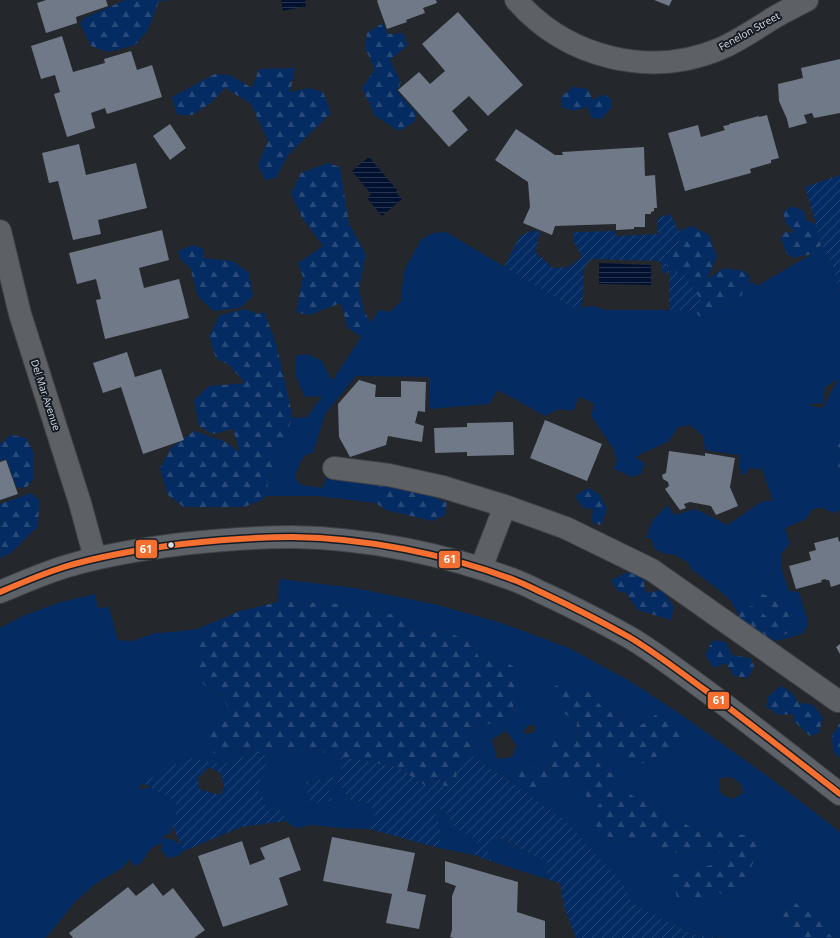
<svg xmlns="http://www.w3.org/2000/svg" width="840" height="938" viewBox="0 0 840 938" font-family="'Open Sans',sans-serif">
<style>
.grass{fill:#052c62;fill-rule:evenodd}
.forest{fill:url(#forest-firs)}
.garden{fill:url(#garden-furrows);fill-rule:evenodd}
.water{fill:url(#water-rules)}
.building{fill:#707987}
.lines{fill:none;stroke-linecap:round;stroke-linejoin:round}
.minor-casing{stroke:#3f4146;stroke-width:24}
.major-casing{stroke:#3f4146;stroke-width:24}
.minor{stroke:#5d6064;stroke-width:22}
.major{stroke:#5c6268;stroke-width:22}
.bus-1-casing{stroke:#161c25;stroke-width:9}
.bus-1{stroke:#f46f30;stroke-width:6}
.bus-dot{fill:#dadee4;stroke:#161c25;stroke-width:1.5}
.labels{text-anchor:middle;stroke-width:4;stroke-linejoin:round;paint-order:stroke}
.street-label{font-size:10px;fill:#dadee4;stroke:#161c25}
.line-badge{stroke:#161c25;stroke-width:1.5}
.badge-label{font-size:11px;text-anchor:middle;font-weight:bold;fill:#fff}
</style>
<defs>
<pattern id="forest-firs" width="22" height="20" patternUnits="userSpaceOnUse"><rect width="22" height="20" fill="#052c62"/><path d="M5 1l3.5 6h-7zM16 11l3.5 6h-7z" fill="#294a78"/></pattern>
<pattern id="garden-furrows" width="10" height="10" patternUnits="userSpaceOnUse"><rect width="10" height="10" fill="#052c62"/><path d="M-1 1l2-2M0 10L10 0M9 11l2-2" fill="none" stroke="#294a78"/></pattern>
<pattern id="water-rules" width="6" height="5" patternUnits="userSpaceOnUse"><rect width="6" height="5" fill="#031131"/><path d="M0 2.5h6" fill="none" stroke="#27334f"/></pattern>
</defs>
<rect width="100%" height="100%" fill="#24272c"/>
<!-- grass -->
<path class="grass" d="M446,232L577,310C587,306 593,304 604,310H694L699,316L729,303L744,286L752,282L757,286L812,254L822,244L833,267L840,292V430H836L831,444L840,473V510L833,513L821,507L812,510L806,519L785,528L790,544L781,554L782,570L789,591L799,592L807,618V627L803,633L789,638L775,641L772,639L788,633L783,598L768,596L775,614L767,617L755,607L744,604L739,616L731,601L719,590L691,569L688,562L675,555L662,553L655,549L651,538H646L653,520L668,505L674,515L695,509L728,525L758,504L764,501L773,500L761,467L757,470L751,467L743,476L740,469L739,455L705,450L703,436L690,425L678,427L669,441L635,457L645,464L641,474L632,477L614,469L617,460L613,448L591,416L594,403L579,397L573,411L559,409L545,416L498,390L489,404L429,409V377L356,376L325,414L313,453C301,453 298,469 295,478L301,485L322,488L327,478L381,484L376,491V503L318,496H265L276,454L293,418L307,417L322,396L305,397L295,374L296,356L307,354L322,361L332,381L379,310L390,312L401,301V293L405,269L421,240L433,233ZM838,379L823,407L819,408L809,404L823,403L825,387Z
M279,579L355,588L438,605L501,623L569,648L633,683L683,716L770,778L840,832V938H833L825,930L801,909L791,897L782,920L791,938H723L691,934L632,903L623,884L515,785L471,755C474,746 471,736 468,728L503,721L511,716L519,679L495,657L480,659L471,643L446,631L417,633L390,614L332,603L278,602ZM587,691L605,710L618,713L634,730L657,714L685,740L662,754L608,746L596,758L601,767L614,775L612,786L658,808L701,833L722,829L699,848L677,853L635,838L614,842L604,798L577,773L510,774L523,764L546,772L552,762L576,745L577,721L563,713ZM532,724L536,729L533,733L524,734L525,728ZM506,731L517,746L512,757L497,759L492,739ZM731,777L742,785L743,793L733,799L723,795L719,790L720,778ZM759,849L742,889L731,900L710,887L724,862Z
M95,594L98,608L109,607L118,640L133,641L155,633L172,632L197,629L214,622L201,638L206,687L221,695L229,709L207,726L222,756L237,747L253,751L252,755L234,759L224,765L190,758L143,783L138,789L152,787L170,798L178,807L170,833L161,838L174,840L183,846L184,851L178,856L168,858L162,851L161,843L150,849L141,863L133,866L130,859L122,868L95,884L75,902L46,938H0V628L25,615L61,602Z
M272,748L299,753L315,748L329,755L341,757V774L327,779L305,782L328,786L336,779L349,799L371,804L375,817L369,829L339,828L312,825L296,828L285,821L282,810L266,811L263,795L259,791L260,778Z
M445,809L455,828L474,838L480,847L474,855L439,848L441,832L435,810Z
M499,838L541,859L549,865L546,879L493,862L485,847L490,840Z"/>
<!-- forest -->
<path class="forest" d="M125,0H177L159,1L148,30L135,45L108,52L91,46L80,24L84,18Z
M383,23L388,34L403,33L408,45L390,60L401,82L397,91L417,114L414,122L399,131L375,116L362,88L375,69L365,48L367,33Z
M295,68L290,92L309,88L323,92L331,113L288,155L276,178L265,180L258,165L268,141L251,104L225,88L211,103L192,115H177L172,97L215,74L230,75L252,88L259,69Z
M573,87L588,89L593,100L603,94L612,99L611,108L601,119L592,118L587,107L574,111L561,107V97Z
M328,163L340,167L349,224L366,254L359,289L365,313L371,323L361,337L347,327L341,303L309,315L296,312L303,277L298,263L323,246L303,219L291,194L301,173Z
M792,206L804,211L806,220L816,224L822,244L812,254L793,258L786,253L781,237L785,232L795,233L786,223L783,212Z
M692,226L709,235L717,257L707,279L724,268L744,271L749,276L750,283L744,287L742,295L729,303L719,307L715,318L699,316L694,310L702,302L669,272L664,255L679,248V231Z
M194,245L203,249V258L233,261L249,273L253,296L240,308L213,311L198,296L190,267L181,260L178,251Z
M245,309L257,314L264,312L276,343L293,418L276,454L264,499L244,507H184L168,495L160,469L171,448L194,431L226,442L240,452L233,429L213,434L199,426L194,400L209,386L245,383L229,365L216,358L209,336L220,315Z
M836,430H840V473L831,444Z
M11,435L26,438L33,452L34,478L27,487L17,488L6,459L0,461V444Z
M381,484L420,491L447,503L445,515L432,521L386,510L376,503V491Z
M588,488L599,494L607,508L603,521L600,525L593,523L592,519L593,509L583,508L575,496Z
M31,493L39,500L38,526L11,553L0,558V504Z
M628,572L644,578L645,593L662,590L674,607L671,620L638,610L626,593L618,591L611,580Z
M761,593L768,596L784,598L789,617L788,633L772,639L747,631L739,616L743,604L755,607L767,617L775,614L770,601L761,603L757,601L756,596Z
M278,602L332,603L391,614L417,633L446,631L471,643L480,659L495,657L513,666L519,679L511,716L503,721L468,728C472,737 475,750 469,759C466,763 460,765 455,768L457,776L451,787L444,786L439,779L426,786L397,767L329,755L315,748L299,753L272,748L269,757L253,751L237,747L223,756L206,750L207,726L229,709L221,695L206,687L199,677V650L201,638L214,622L240,611Z
M713,640L726,642L732,655L750,658L754,666L748,678L734,676L726,663L714,668L705,655Z
M561,683L587,691L605,710L618,713L634,730L657,714L680,720L685,740L662,754L639,765L608,746L596,758L601,767L614,775L616,784L613,786L658,808L701,833L722,829L727,840L723,851L707,857L699,848L677,853L635,838L614,842L589,820L603,798L588,800L577,774L564,789L551,774L534,788L515,785L510,774L523,764L547,772L552,762L542,748L549,740L572,739L576,744L577,721L563,713L551,689Z
M780,686C789,688 795,696 799,704L803,703L813,705L823,718L819,733L810,736L793,720V714L778,715L766,706L768,697Z
M840,723V758L833,752L832,735Z
M733,833L765,839L768,844L759,849L742,889L731,900L710,887L705,901H678L671,875L723,862Z
M791,896L801,909L827,907L825,930L833,938H791L782,920Z"/>
<!-- garden -->
<path class="garden" d="M840,175V292L833,267L822,244L805,187Z
M670,214L679,231V248L664,255L669,272L683,273L702,302L694,310H669V272L663,274L660,261L591,259L584,268L582,308L577,310L504,267L520,236L534,230L540,232L535,252L553,268L569,267L582,257L574,242V232L615,231L616,236L658,234V218Z
M253,751L269,757L260,778L259,791L263,795L266,811L282,810L285,821L241,827L184,851L182,846L172,826L178,807L170,798L143,783L170,767L190,758L224,765L234,759L252,755ZM209,767L221,774L224,788L220,795L199,789L198,778Z
M471,755L565,820L623,884L632,903L691,934L723,938H576L564,906L560,883L546,879L549,865L541,859L500,838L490,840L485,847L493,862L474,855L480,847L474,838L455,828L445,809L435,810L441,832L439,848L369,829L375,817L371,804L349,799L336,779L328,786L333,801L310,803L305,782L327,779L341,774V757L397,767L426,786L439,779L444,786L451,787L457,776L455,768L468,760Z"/>
<!-- water -->
<path class="water" d="M281,0H305L306,6L283,11Z
M369,157L397,190L396,192L402,199L382,216L367,198L371,194L352,171Z
M599,263L651,265V285L599,284Z"/>
<!-- building -->
<path class="building" d="M46,0H106L108,6L76,17L77,23L46,33L37,3Z
M378,0H436L437,3L423,8L425,13L406,20L407,22L387,29L377,1Z
M654,0H672L669,6Z
M458,12L523,85L488,116L469,96L452,111L468,130L449,147L398,90L419,72L430,84L445,71L422,44Z
M62,36L73,72L105,63L104,59L131,51L137,70L152,65L162,97L107,114L105,108L91,113L95,128L67,137L54,94L60,92L55,75L41,79L31,46Z
M840,59V113L814,118L812,113L804,115L807,123L789,128L787,119L779,101L778,84L803,78L801,68Z
M767,115L779,158L771,160V163L750,169L751,173L685,191L675,156L668,133L698,125L701,137L725,130L723,126L729,125V124L759,116V117Z
M170,124L186,148L170,160L153,136Z
M516,129L555,155H563L562,152L644,147L645,176L655,175L657,208H654V211L651,212V214H645V227H634V229L616,230V224L555,226L552,235L523,223L530,207L528,182L495,160Z
M79,144L86,175L136,163L147,208L98,220L101,234L73,240L58,181L49,183L42,153Z
M162,230L169,260L139,268L144,288L179,279L189,318L105,339L96,300L101,299L96,279L77,284L69,253Z
M127,352L135,377L161,369L184,440L143,454L121,387L103,393L93,363Z
M359,380L376,385L375,397H401V381L426,382L425,412L418,411L415,423L424,426L422,442L388,436L386,445L350,457L339,437L338,404Z
M545,420L602,444L587,481L530,458Z
M513,422L514,455L467,456V452L435,453L434,428L467,427V423Z
M669,451L705,456V453L735,458L730,487L738,506L716,515L711,506L690,502L684,504L686,508L680,510L665,489L669,486L668,482L663,479L662,475L666,473Z
M6,460L18,494L0,500V462Z
M838,537L839,542L840,541V584L831,587L829,580H826V579L821,580L822,582L796,589L789,566L811,560L809,552L816,550L814,543Z
M840,644V654L836,647Z
M289,837L301,870L279,878L288,905L223,927L198,856L242,841L250,865L265,859L260,848Z
M332,837L415,853L407,891L426,895L419,929L386,923L392,894L323,881Z
M445,861L518,882L517,912L545,921V938H454L450,937L452,930V896L456,886L445,882Z
M153,883L163,896L173,888L205,930L194,938H73L69,933L128,887L136,896Z"/>
<g class="lines">
<defs>
<path id="minor" d="M516,0C567,58 650,79 722,48C740,40 757,28 775,17C785,11 796,6 807,0
M0,231L20,314L80,503L95,558
M334,468L389,475L443,487L505,506L566,528L652,570L838,701
M481,568L505,506"/>
<path id="major" d="M0,592C21,583 42,574 64,567C103,555 142,549 182,544C219,540 256,537 293,537C365,538 446,554 514,580C525,584 536,590 547,595C575,608 602,622 629,637C656,653 680,672 705,690C751,724 795,759 840,794"/>
</defs>
<!-- minor casing -->
<use href="#minor" class="minor-casing"/>
<!-- major casing -->
<use href="#major" class="major-casing"/>
<!-- minor -->
<use href="#minor" class="minor"/>
<!-- major -->
<use href="#major" class="major"/>
<defs>
<path id="bus-1" d="M0,592C21,583 42,574 64,567C103,555 142,549 182,544C219,540 256,537 293,537C365,538 446,554 514,580C525,584 536,590 547,595C575,608 602,622 629,637C656,653 680,672 705,690C751,724 795,759 840,794"/>
</defs>
<!-- bus-1 casing -->
<use href="#bus-1" class="bus-1-casing"/>
<!-- bus-1 -->
<use href="#bus-1" class="bus-1"/>
</g>
<!-- markers -->
<circle class="bus-dot" cx="171" cy="545" r="3.5"/>
<g class="labels">
<!-- street labels -->
<g class="street-label">
<text transform="translate(749 31) rotate(-29)" y="4">Fenelon Street</text>
<text transform="translate(46 395) rotate(72)" y="4">Del Mar Avenue</text>
</g>
</g>
<g class="line-badge">
<rect x="135" y="539" width="23" height="20" rx="4" fill="#f46f30"/>
<rect x="438" y="550" width="23" height="19" rx="4" fill="#f46f30"/>
<rect x="707" y="691" width="23" height="19" rx="4" fill="#f46f30"/>
</g>
<g class="badge-label">
<text x="146" y="553">61</text>
<text x="450" y="563">61</text>
<text x="719" y="704">61</text>
</g>
</svg>
